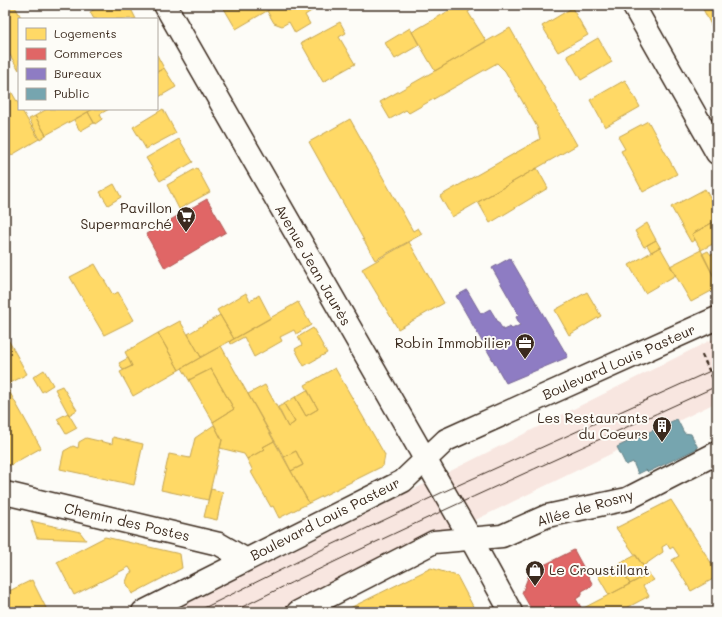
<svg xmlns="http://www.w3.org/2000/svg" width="722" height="617" viewBox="0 0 722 617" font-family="Mali,sans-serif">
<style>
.built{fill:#f8e6e0}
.homes{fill:#ffd966;stroke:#c4a450}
.shops{fill:#e06666;stroke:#ae5450}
.offices{fill:#8e7cc3;stroke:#756392}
.public{fill:#76a5af;stroke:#648084}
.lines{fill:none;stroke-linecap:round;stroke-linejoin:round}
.street-casing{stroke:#3b2a1e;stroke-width:25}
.secondary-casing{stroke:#3b2a1e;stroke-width:25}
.path{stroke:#3b2a1e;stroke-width:2.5;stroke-dasharray:4 3;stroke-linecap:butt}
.street{stroke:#fdfcf7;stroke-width:22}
.secondary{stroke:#fdfcf7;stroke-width:22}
.tram{stroke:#3b2a1e;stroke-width:1}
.labels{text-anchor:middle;stroke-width:4;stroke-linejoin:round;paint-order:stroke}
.poi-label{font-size:14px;fill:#3b2a1e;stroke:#fdfcf7;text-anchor:end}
.street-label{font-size:14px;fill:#3b2a1e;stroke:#fdfcf7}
</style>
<rect width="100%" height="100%" fill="#fdfcf7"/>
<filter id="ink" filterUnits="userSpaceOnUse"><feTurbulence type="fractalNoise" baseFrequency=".025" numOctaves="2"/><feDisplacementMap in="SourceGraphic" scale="8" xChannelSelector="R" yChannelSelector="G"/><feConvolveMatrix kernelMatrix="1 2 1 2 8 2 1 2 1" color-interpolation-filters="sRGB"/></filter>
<g filter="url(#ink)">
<!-- built -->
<path class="built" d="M717,337V402L287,612H170Z"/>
<!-- homes -->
<path class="homes" d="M5,5H14L22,19H19V70L5,47Z
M102,5H129L136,19H94L90,12Z
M222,5H277L236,29Z
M277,5H321L305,15L310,24L295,33L289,22L282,26L274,23L267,11Z
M459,5H479L468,12L486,41L435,71L412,32Z
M701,5H717V37Z
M572,8L588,35L558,52L542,26Z
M340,22L346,33L339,37L355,64L323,82L301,43Z
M410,28L419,45L395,59L385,43Z
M510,28L577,145L452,217L440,196L540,139L537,127L505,71L497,63L409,113L406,110L390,119L380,102Z
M598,38L612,62L581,80L567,56Z
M157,55L164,68L157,72Z
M164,68L176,87L157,98V72Z
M625,80L640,107L605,127L590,100Z
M8,86L19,105V109H21L39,139L5,159V88Z
M47,109H93L46,135L35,116Z
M93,109H109L100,114L102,119L95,124L88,112Z
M163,109L176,133L146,149L133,127Z
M88,112L94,123L80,131L74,120Z
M35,116L46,135L40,139L29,119Z
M350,119L413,231L418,228L422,234L375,260L309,142Z
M648,121L677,174L643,192L621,151L625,149L618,137Z
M179,139L193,162L160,181L146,158Z
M197,168L210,192L179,209L167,185Z
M537,168L548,188L490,223L478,202Z
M114,184L121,197L108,205L100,192Z
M705,189L717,210V220L692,234L695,240L691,242L671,207Z
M717,220V242L701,250L692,234Z
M647,223L656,240L644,247L635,231Z
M656,240L660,247L651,252L647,245Z
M409,242L444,303L398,329L362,269Z
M660,247L676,275L645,293L629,265Z
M701,250L717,283V288L691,302L670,266Z
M708,251L711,255L717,252V283L702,254Z
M95,264L113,295L118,292L134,320L104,335L70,277Z
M587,292L601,316L569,335L555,310Z
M246,293L250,301L259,295L271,318L234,339L217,310Z
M298,302L311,325L296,334L294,330L280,337L282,341L254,357L244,337L231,344L230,341Z
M220,315L234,339L201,357L188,334Z
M180,321L201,357L179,370L158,333Z
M313,328L327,353L304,366L295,349L302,345L298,337Z
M158,333L179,370L133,396L120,372L132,366L125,352Z
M5,334L27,374L5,386Z
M221,346L274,441L263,447L265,449L247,459L244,454L220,448L222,440L213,422L234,409L211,369L189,380L182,368Z
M128,358L132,366L123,370L119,363Z
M335,368L385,455L383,466L309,503L291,471L303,465L296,451L284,457L248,394L265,385L288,427L295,422L284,404L295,397L306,416L318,409L305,385Z
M211,369L234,409L213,422L189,380Z
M44,370L53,385L42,392L33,377Z
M62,386L77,410L69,415L55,389Z
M307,390L318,409L306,416L295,397Z
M9,391L41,448L5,468V393Z
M284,404L295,422L288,427L278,407Z
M68,413L77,428L66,434L57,419Z
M214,425L222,440L208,500L161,490L169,454L190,458L195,438Z
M113,437L143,444L134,485L60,469L64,451L73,446L78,448L79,442L86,438L112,444Z
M274,441L309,503L279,518L273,506L271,507L251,472L253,471L247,459L265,449L263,447Z
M296,451L303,465L291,471L284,457Z
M211,489L223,492L217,520L204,517Z
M671,500L717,572V577L691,591L672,560L679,556L673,547L670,549L667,544L662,547L663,552L643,566L616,528Z
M31,521L80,532L86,540L37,538Z
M105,537L180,554L182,568L132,594L126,582L129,574L132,572L129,567L74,595L57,562Z
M636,555L649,574L630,584L619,564Z
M619,564L630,584L609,595L598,576Z
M431,568L457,576L476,612H347L346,610Z
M649,574L654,580L643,586L649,596L619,612H576Z
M32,580L48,612H5V593Z"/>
<!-- shops -->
<path class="shops" d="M207,199L226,232L165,268L146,234Z
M574,550L593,585L582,591V595L576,599L582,609L576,612H533L522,593L530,572Z"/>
<!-- offices -->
<path class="offices" d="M510,258L568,357L506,383L456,296L467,290L481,314L490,309L503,330L510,327L512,329L520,325L516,317L519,315L492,268Z"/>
<!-- public -->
<path class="public" d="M677,419L684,433L691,434L698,448L648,472L646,470L638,474L633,462L626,465L617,447Z"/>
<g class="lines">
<defs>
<path id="street" d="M633,5L717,153
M5,493L219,544L245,559
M143,612L403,481L446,440L717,318
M298,612L434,542L502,536L547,516L627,499L717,453"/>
<path id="secondary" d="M165,5L471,539L511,612"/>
</defs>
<!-- street casing -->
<use href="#street" class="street-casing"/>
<!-- secondary casing -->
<use href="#secondary" class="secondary-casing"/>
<!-- path -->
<path class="path" d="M702,355L717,387"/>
<!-- street -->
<use href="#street" class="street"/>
<!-- secondary -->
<use href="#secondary" class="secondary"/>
<!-- tram -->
<path class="tram" d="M196,612L321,550L443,492L717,368
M232,612C391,532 555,460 717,386"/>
</g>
</g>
<!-- icons -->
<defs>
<symbol id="supermarket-pin" viewBox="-11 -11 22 30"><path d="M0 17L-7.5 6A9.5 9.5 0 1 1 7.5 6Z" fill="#3b2a1e" stroke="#fdfcf7"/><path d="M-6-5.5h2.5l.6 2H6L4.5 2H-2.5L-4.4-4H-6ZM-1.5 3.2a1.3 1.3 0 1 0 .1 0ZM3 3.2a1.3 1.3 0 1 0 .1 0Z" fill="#fff"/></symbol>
<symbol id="office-pin" viewBox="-11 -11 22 30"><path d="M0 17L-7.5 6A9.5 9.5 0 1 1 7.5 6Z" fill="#3b2a1e" stroke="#fdfcf7"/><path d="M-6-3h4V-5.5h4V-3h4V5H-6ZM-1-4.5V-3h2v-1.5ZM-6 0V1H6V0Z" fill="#fff"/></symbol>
<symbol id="building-pin" viewBox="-11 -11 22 30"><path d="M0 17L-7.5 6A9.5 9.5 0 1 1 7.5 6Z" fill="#3b2a1e" stroke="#fdfcf7"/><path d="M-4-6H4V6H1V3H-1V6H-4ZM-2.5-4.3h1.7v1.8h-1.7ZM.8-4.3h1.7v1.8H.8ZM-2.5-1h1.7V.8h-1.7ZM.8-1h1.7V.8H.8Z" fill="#fff"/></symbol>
<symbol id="shop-pin" viewBox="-11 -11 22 30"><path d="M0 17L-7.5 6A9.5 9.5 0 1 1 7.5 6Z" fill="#3b2a1e" stroke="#fdfcf7"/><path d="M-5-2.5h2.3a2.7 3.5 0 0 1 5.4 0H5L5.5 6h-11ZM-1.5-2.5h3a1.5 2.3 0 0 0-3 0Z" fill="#fff"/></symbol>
</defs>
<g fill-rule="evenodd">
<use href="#supermarket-pin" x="175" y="205" width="22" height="30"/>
<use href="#office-pin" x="514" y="332" width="22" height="30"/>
<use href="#building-pin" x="651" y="415" width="22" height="30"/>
<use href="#shop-pin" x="524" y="559" width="22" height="30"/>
</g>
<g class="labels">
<!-- poi labels -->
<g class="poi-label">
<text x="172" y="213">Pavillon<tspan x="172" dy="16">Supermarché</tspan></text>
<text x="511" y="348">Robin Immobilier</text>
<text x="648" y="423">Les Restaurants<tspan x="648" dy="16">du Coeurs</tspan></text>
<text x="549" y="575" text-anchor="start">Le Croustillant</text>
</g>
<!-- street labels -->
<g class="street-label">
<text transform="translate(313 265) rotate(60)" y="5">Avenue Jean Jaurès</text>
<text transform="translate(619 362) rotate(-24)" y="5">Boulevard Louis Pasteur</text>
<text transform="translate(585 508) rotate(-16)" y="5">Allée de Rosny</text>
<text transform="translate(325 519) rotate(-27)" y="5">Boulevard Louis Pasteur</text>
<text transform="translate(127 522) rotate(13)" y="5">Chemin des Postes</text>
</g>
</g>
<!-- margin -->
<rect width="722" height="617" fill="none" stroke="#fdfcf7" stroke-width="20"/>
<rect x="10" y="10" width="702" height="597" fill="none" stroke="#3b2a1e" stroke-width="1.5" filter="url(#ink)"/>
<!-- legend -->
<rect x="18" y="18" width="140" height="92" fill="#fdfcf7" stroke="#afa8a0"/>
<rect x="26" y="28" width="20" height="12" fill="#ffd966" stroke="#afa8a0"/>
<text x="54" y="38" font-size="12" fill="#3b2a1e">Logements</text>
<rect x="26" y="48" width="20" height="12" fill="#e06666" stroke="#afa8a0"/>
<text x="54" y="58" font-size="12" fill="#3b2a1e">Commerces</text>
<rect x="26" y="68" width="20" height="12" fill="#8e7cc3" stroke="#afa8a0"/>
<text x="54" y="78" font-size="12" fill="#3b2a1e">Bureaux</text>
<rect x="26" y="88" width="20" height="12" fill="#76a5af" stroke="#afa8a0"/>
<text x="54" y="98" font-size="12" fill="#3b2a1e">Public</text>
</svg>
